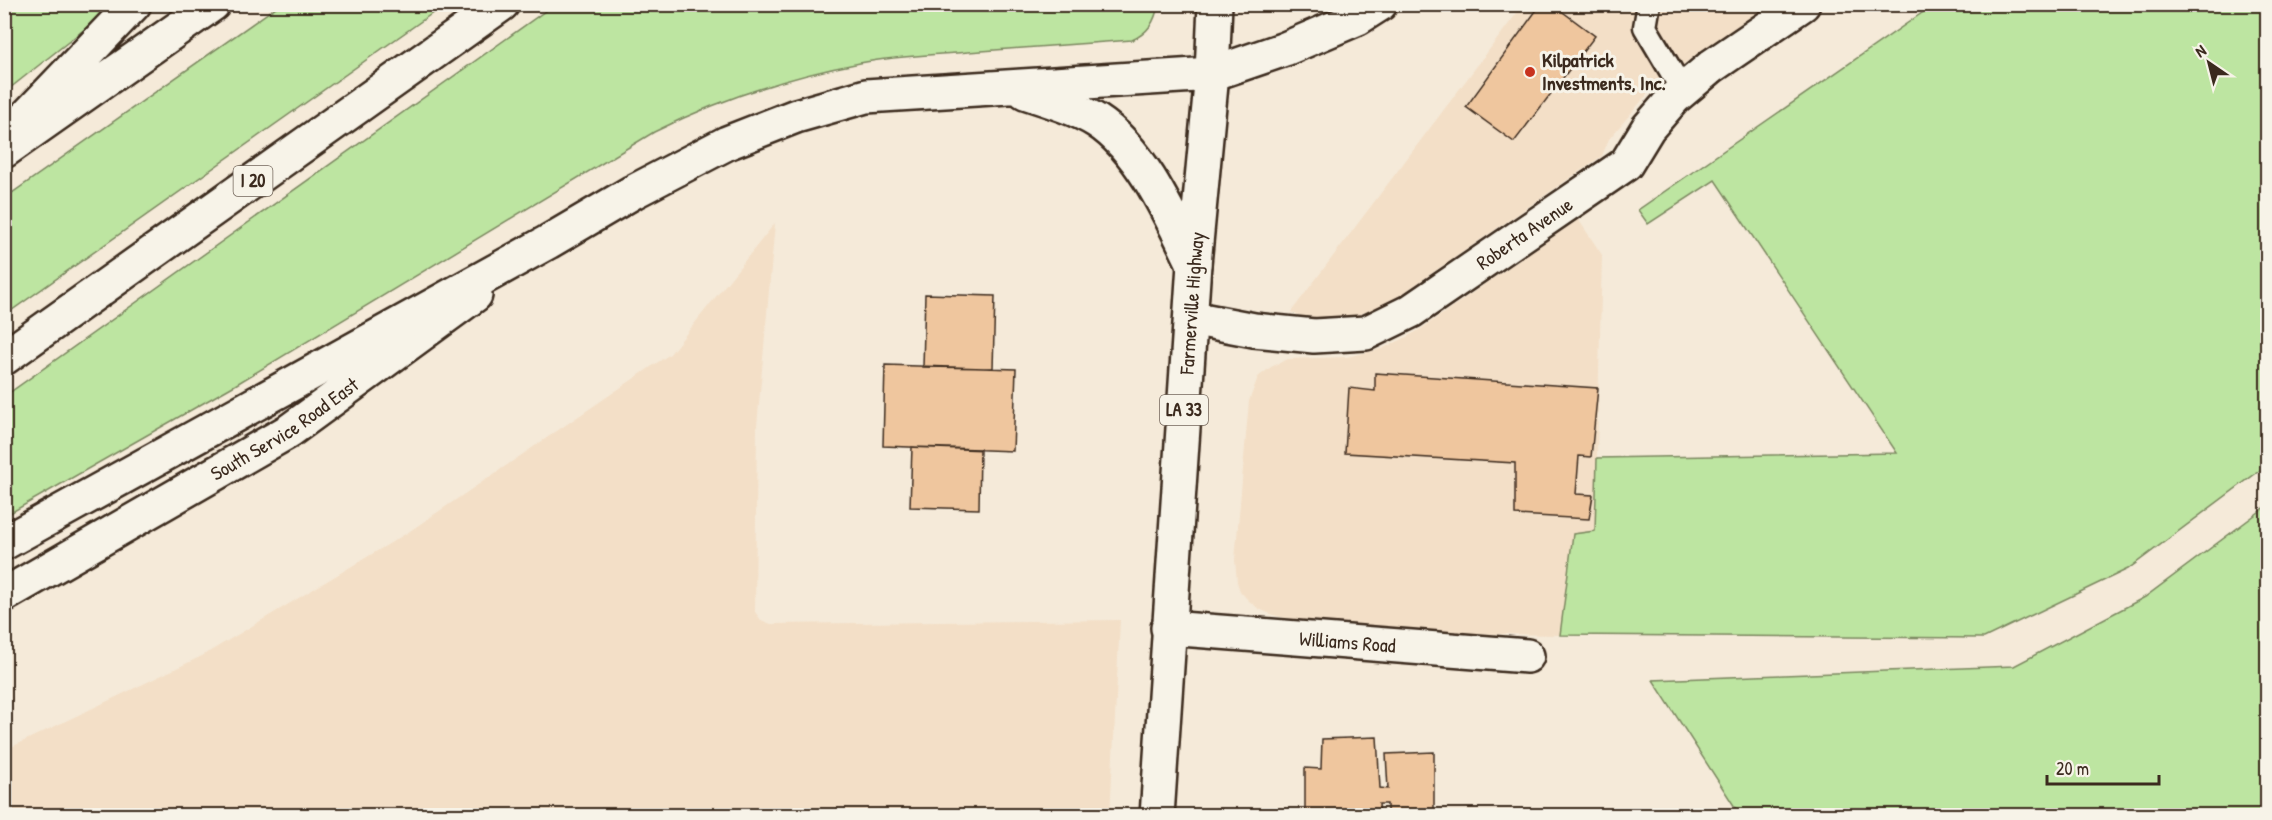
<svg xmlns="http://www.w3.org/2000/svg" width="2272" height="820" viewBox="0 0 2272 820" font-family="'Patrick Hand',sans-serif">
<style>
.built{fill:#f3dfc7}
.green{fill:#bde5a1;stroke:#7c8860;stroke-width:1.5}
.building{fill:#efc69e;stroke:#3b2a1e;stroke-width:1.5}
.lines{fill:none;stroke-linecap:round;stroke-linejoin:round}
.service-casing{stroke:#3b2a1e;stroke-width:27}
.minor-casing{stroke:#3b2a1e;stroke-width:38}
.secondary-casing{stroke:#3b2a1e;stroke-width:38}
.primary-casing{stroke:#3b2a1e;stroke-width:38}
.motorway-casing{stroke:#3b2a1e;stroke-width:38}
.service{stroke:#f7f3e8;stroke-width:22}
.minor{stroke:#f7f3e8;stroke-width:33}
.secondary{stroke:#f7f3e8;stroke-width:33}
.primary{stroke:#f7f3e8;stroke-width:33}
.motorway{stroke:#f7f3e8;stroke-width:33}
.poi-dot{fill:#c8321e;stroke:#f7f3e8;stroke-width:2}
.labels{text-anchor:middle;stroke-width:6;stroke-linejoin:round;paint-order:stroke}
.shield{fill:#f7f3e8;stroke:#73665b;stroke-width:1.5}
.shield-label{font-size:18px;font-weight:bold;fill:#3b2a1e}
.poi-label{font-size:20px;font-weight:bold;fill:#3b2a1e;stroke:#f7f3e8;text-anchor:start}
.street-label{font-size:20px;fill:#3b2a1e;stroke:#f7f3e8}
</style>
<rect width="100%" height="100%" fill="#f5ead9"/>
<filter id="ink" filterUnits="userSpaceOnUse"><feTurbulence type="fractalNoise" baseFrequency=".0167" numOctaves="2"/><feDisplacementMap in="SourceGraphic" scale="12" xChannelSelector="R" yChannelSelector="G"/><feConvolveMatrix kernelMatrix="1 2 1 2 8 2 1 2 1" color-interpolation-filters="sRGB"/></filter>
<g filter="url(#ink)">
<!-- built -->
<path class="built" d="M1523,5H1768L1702,50L1651,90L1609,139L1602,156L1396,298L1377,308L1345,319L1326,320L1301,316L1291,312Z
M1578,219L1602,255L1595,531L1573,534L1560,635L1338,631L1273,615L1259,609L1248,600L1240,591L1237,582L1235,560L1249,401L1258,377L1271,367L1288,359L1347,357L1381,349L1403,339L1421,329Z
M775,223L757,426L755,612L761,620L771,624L1120,620L1110,815H5V750L202,656L407,533L670,354Z"/>
<!-- green -->
<path class="green" d="M555,4L1158,5C1155,22 1148,33 1132,40C1077,44 1023,48 968,52C932,55 895,56 860,63C787,77 720,99 654,132L235,385L5,516V396Z
M1935,4L2267,5V465L2128,569L1984,638L1560,635L1573,534L1595,531L1597,458L1897,453L1715,180L1648,224L1638,210Z
M5,5H115L5,92Z
M279,5H444L5,315V198Z
M2267,506V815H1740L1653,680L2014,666L2145,597Z"/>
<!-- building -->
<path class="building" d="M1541,4H1552L1595,36L1514,142L1466,107Z
M925,294L995,296L993,368L923,367Z
M885,365L1016,369L1013,451L883,446Z
M1375,373L1598,388L1591,457L1579,456L1576,494L1593,495L1589,519L1515,515V463L1345,453L1349,388L1375,391Z
M912,447L980,449L979,509L910,507Z
M1377,737L1380,788L1388,789L1386,754L1434,752V816H1387V804H1379L1380,816H1305V768L1321,769L1322,739Z
M1560,811L1630,812V816H1560Z"/>
<g class="lines">
<defs>
<path id="service" d="M1649,4L1645,27L1683,91"/>
<g id="minor">
<path id="s1" d="M1191,318L1254,330L1314,336L1366,333L1411,311L1626,164L1648,128L1674,98L1712,66L1803,4"/>
<path id="s2" d="M1168,628L1527,656"/>
</g>
<g id="secondary">
<path id="s3" d="M4,595L289,431L475,295"/>
</g>
<g id="primary">
<path id="s4" d="M1157,816L1194,264L1212,74L1215,4"/>
</g>
<path id="motorway" d="M1025,92C1049,100 1076,108 1097,121C1142,150 1171,217 1194,264
M23,120L134,4
M4,151L213,4
M4,358L502,4
M4,543L548,242L633,192L727,143L796,116L866,96L1212,74L1285,49L1358,18L1380,4"/>
</defs>
<!-- service casing -->
<use href="#service" class="service-casing"/>
<!-- minor casing -->
<use href="#minor" class="minor-casing"/>
<!-- secondary casing -->
<use href="#secondary" class="secondary-casing"/>
<!-- primary casing -->
<use href="#primary" class="primary-casing"/>
<!-- motorway casing -->
<use href="#motorway" class="motorway-casing"/>
<!-- service -->
<use href="#service" class="service"/>
<!-- minor -->
<use href="#minor" class="minor"/>
<!-- secondary -->
<use href="#secondary" class="secondary"/>
<!-- primary -->
<use href="#primary" class="primary"/>
<!-- motorway -->
<use href="#motorway" class="motorway"/>
</g>
</g>
<!-- markers -->
<circle class="poi-dot" cx="1530" cy="72" r="6"/>
<g class="labels">
<!-- shield labels -->
<g class="shield">
<rect x="233.5" y="166" width="39" height="30" rx="4.5"/>
<rect x="1160" y="395" width="48" height="30" rx="4.5"/>
</g>
<g class="shield-label">
<text x="253" y="187">I 20</text>
<text x="1184" y="416">LA 33</text>
</g>
<!-- poi labels -->
<g class="poi-label">
<text x="1542" y="67">Kilpatrick<tspan x="1542" dy="23">Investments, Inc.</tspan></text>
</g>
<!-- street labels -->
<g class="street-label">
<text dy="7" stroke="none"><textPath href="#s1" startOffset="364">Roberta Avenue</textPath></text>
<text dy="7" stroke="none"><textPath href="#s4" startOffset="514">Farmerville Highway</textPath></text>
<text dy="7" stroke="none"><textPath href="#s3" startOffset="326">South Service Road East</textPath></text>
<text dy="7" stroke="none"><textPath href="#s2" startOffset="180">Williams Road</textPath></text>
</g>
</g>
<!-- margin -->
<rect width="2272" height="820" fill="none" stroke="#f7f3e8" stroke-width="24"/>
<rect x="12" y="12" width="2248" height="796" fill="none" stroke="#3b2a1e" stroke-width="2" filter="url(#ink)"/>
<!-- north arrow -->
<g transform="translate(2209 63) rotate(325)" stroke="#f7f3e8" stroke-width="4.5" paint-order="stroke">
<path d="M0-4.5L10 22L0 15L-10 22Z" fill="#3b2a1e"/>
<text y="-9" font-size="16" font-weight="bold" text-anchor="middle" fill="#3b2a1e">N</text>
</g>
<!-- scale -->
<path d="M2047 775v9h112v-9" fill="none" stroke="#3b2a1e" stroke-width="3"/>
<text x="2056" y="775" font-size="18" fill="#3b2a1e" stroke="#f7f3e8" stroke-width="4.5" paint-order="stroke">20 m</text>
</svg>
